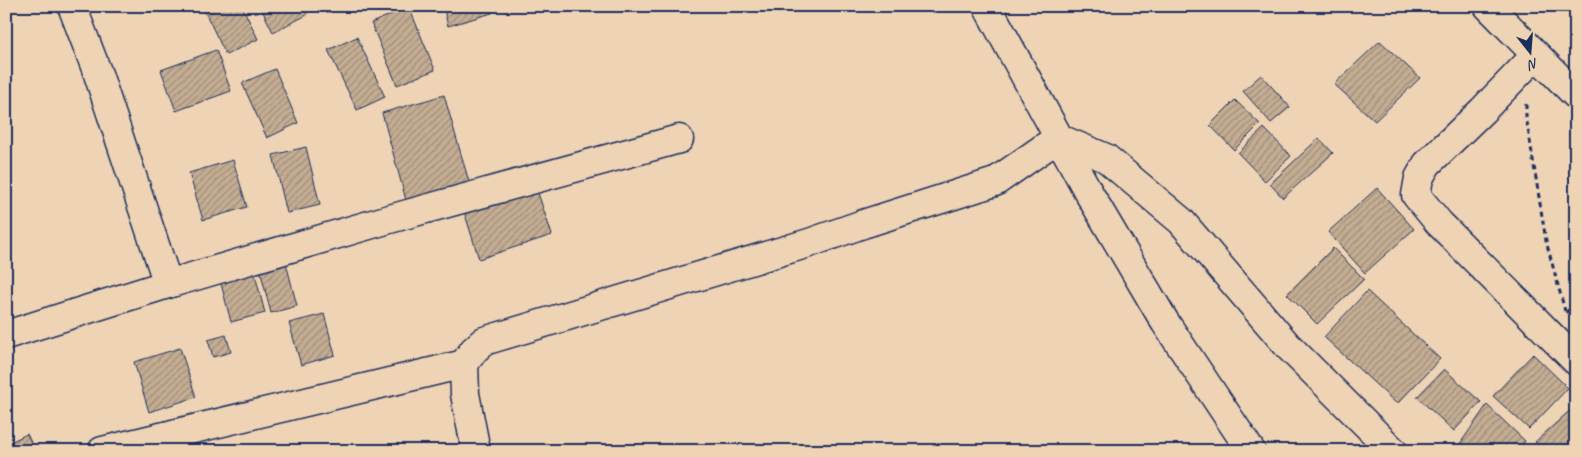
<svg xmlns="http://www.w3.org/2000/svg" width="1582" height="457" viewBox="0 0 1582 457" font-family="Caveat,sans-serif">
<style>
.building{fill:url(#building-hatch);stroke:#1b2f5e}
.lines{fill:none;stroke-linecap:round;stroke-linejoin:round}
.minor-casing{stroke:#1b2f5e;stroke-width:31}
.secondary-casing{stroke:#1b2f5e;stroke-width:31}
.path{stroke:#1b2f5e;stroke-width:3;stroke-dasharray:5 4;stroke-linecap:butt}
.minor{stroke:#eed3b5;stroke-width:28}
.secondary{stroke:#eed3b5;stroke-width:28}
</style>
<defs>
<pattern id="building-hatch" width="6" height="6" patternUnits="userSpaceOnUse" patternTransform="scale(1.25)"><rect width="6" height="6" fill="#c4ad92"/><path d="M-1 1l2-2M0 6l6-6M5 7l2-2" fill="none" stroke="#9e8d7a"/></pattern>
</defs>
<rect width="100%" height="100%" fill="#eed3b5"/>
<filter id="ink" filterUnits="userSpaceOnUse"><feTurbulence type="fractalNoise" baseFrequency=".02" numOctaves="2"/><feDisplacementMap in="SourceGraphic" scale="10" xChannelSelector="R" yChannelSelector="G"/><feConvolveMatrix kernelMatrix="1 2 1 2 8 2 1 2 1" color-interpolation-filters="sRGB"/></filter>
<g filter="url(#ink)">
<!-- building -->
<path class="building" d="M202,6H242L258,39L226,55Z
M260,6H303L307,15L273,32Z
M443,6H490L492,13L448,26Z
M409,7L435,70L397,85L371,23Z
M357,37L385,97L357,110L328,50Z
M1380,41L1420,78L1375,121L1334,84Z
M216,50L231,91L176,111L161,70Z
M275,69L298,123L267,138L242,83Z
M1261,75L1290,107L1271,123L1243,91Z
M444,95L469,182L406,200L382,113Z
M1235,100L1260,124L1234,150L1210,125Z
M1264,128L1291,156L1265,181L1238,153Z
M1319,138L1333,153L1283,198L1270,184Z
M306,147L320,205L287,213L273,155Z
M233,160L247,207L203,220L189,173Z
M535,184L552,235L479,259L463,208Z
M1377,188L1414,229L1365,273L1328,232Z
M1333,248L1364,279L1317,324L1287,294Z
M285,259L297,306L271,313L259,266Z
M253,267L265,313L231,322L219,276Z
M1367,291L1440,359L1397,404L1324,337Z
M324,314L335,355L301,365L289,323Z
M226,335L231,352L213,357L208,340Z
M180,348L196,397L149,412L134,362Z
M1533,354L1568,388L1529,429L1493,396Z
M1444,369L1481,402L1454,431L1417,397Z
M1487,405L1525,441L1518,451H1455Z
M1576,405V451H1543L1535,442Z
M27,434L35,451H6V444Z"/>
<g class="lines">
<defs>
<path id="minor" d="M1488,6L1576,95
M1536,55L1483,110L1427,164L1419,178L1416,195L1439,223L1576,361
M168,284L386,220L679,139
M6,335L168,284L98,74L72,6
M102,451L464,364
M476,451L465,394L464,364L474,350L484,341L809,243L863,224L995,182L1058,138L1106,158L1181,221L1288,346L1393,451"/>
<path id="secondary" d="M987,6L1090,195L1165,322L1251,451"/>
</defs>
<!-- minor casing -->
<use href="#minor" class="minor-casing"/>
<!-- secondary casing -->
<use href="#secondary" class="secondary-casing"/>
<!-- path -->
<path class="path" d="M1526,104V116L1546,241L1565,311
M1566,313L1576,302"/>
<!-- minor -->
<use href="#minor" class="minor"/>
<!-- secondary -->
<use href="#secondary" class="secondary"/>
</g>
</g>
<!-- margin -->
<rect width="1582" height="457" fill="none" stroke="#eed3b5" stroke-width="25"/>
<rect x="12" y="12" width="1557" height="432" fill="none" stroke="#1b2f5e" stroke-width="2" filter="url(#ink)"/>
<!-- north arrow -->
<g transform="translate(1530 52) rotate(163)" stroke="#eed3b5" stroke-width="4" paint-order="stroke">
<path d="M0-4L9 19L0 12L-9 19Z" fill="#1b2f5e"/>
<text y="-8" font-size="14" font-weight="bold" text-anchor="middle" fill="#1b2f5e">N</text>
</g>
</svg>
